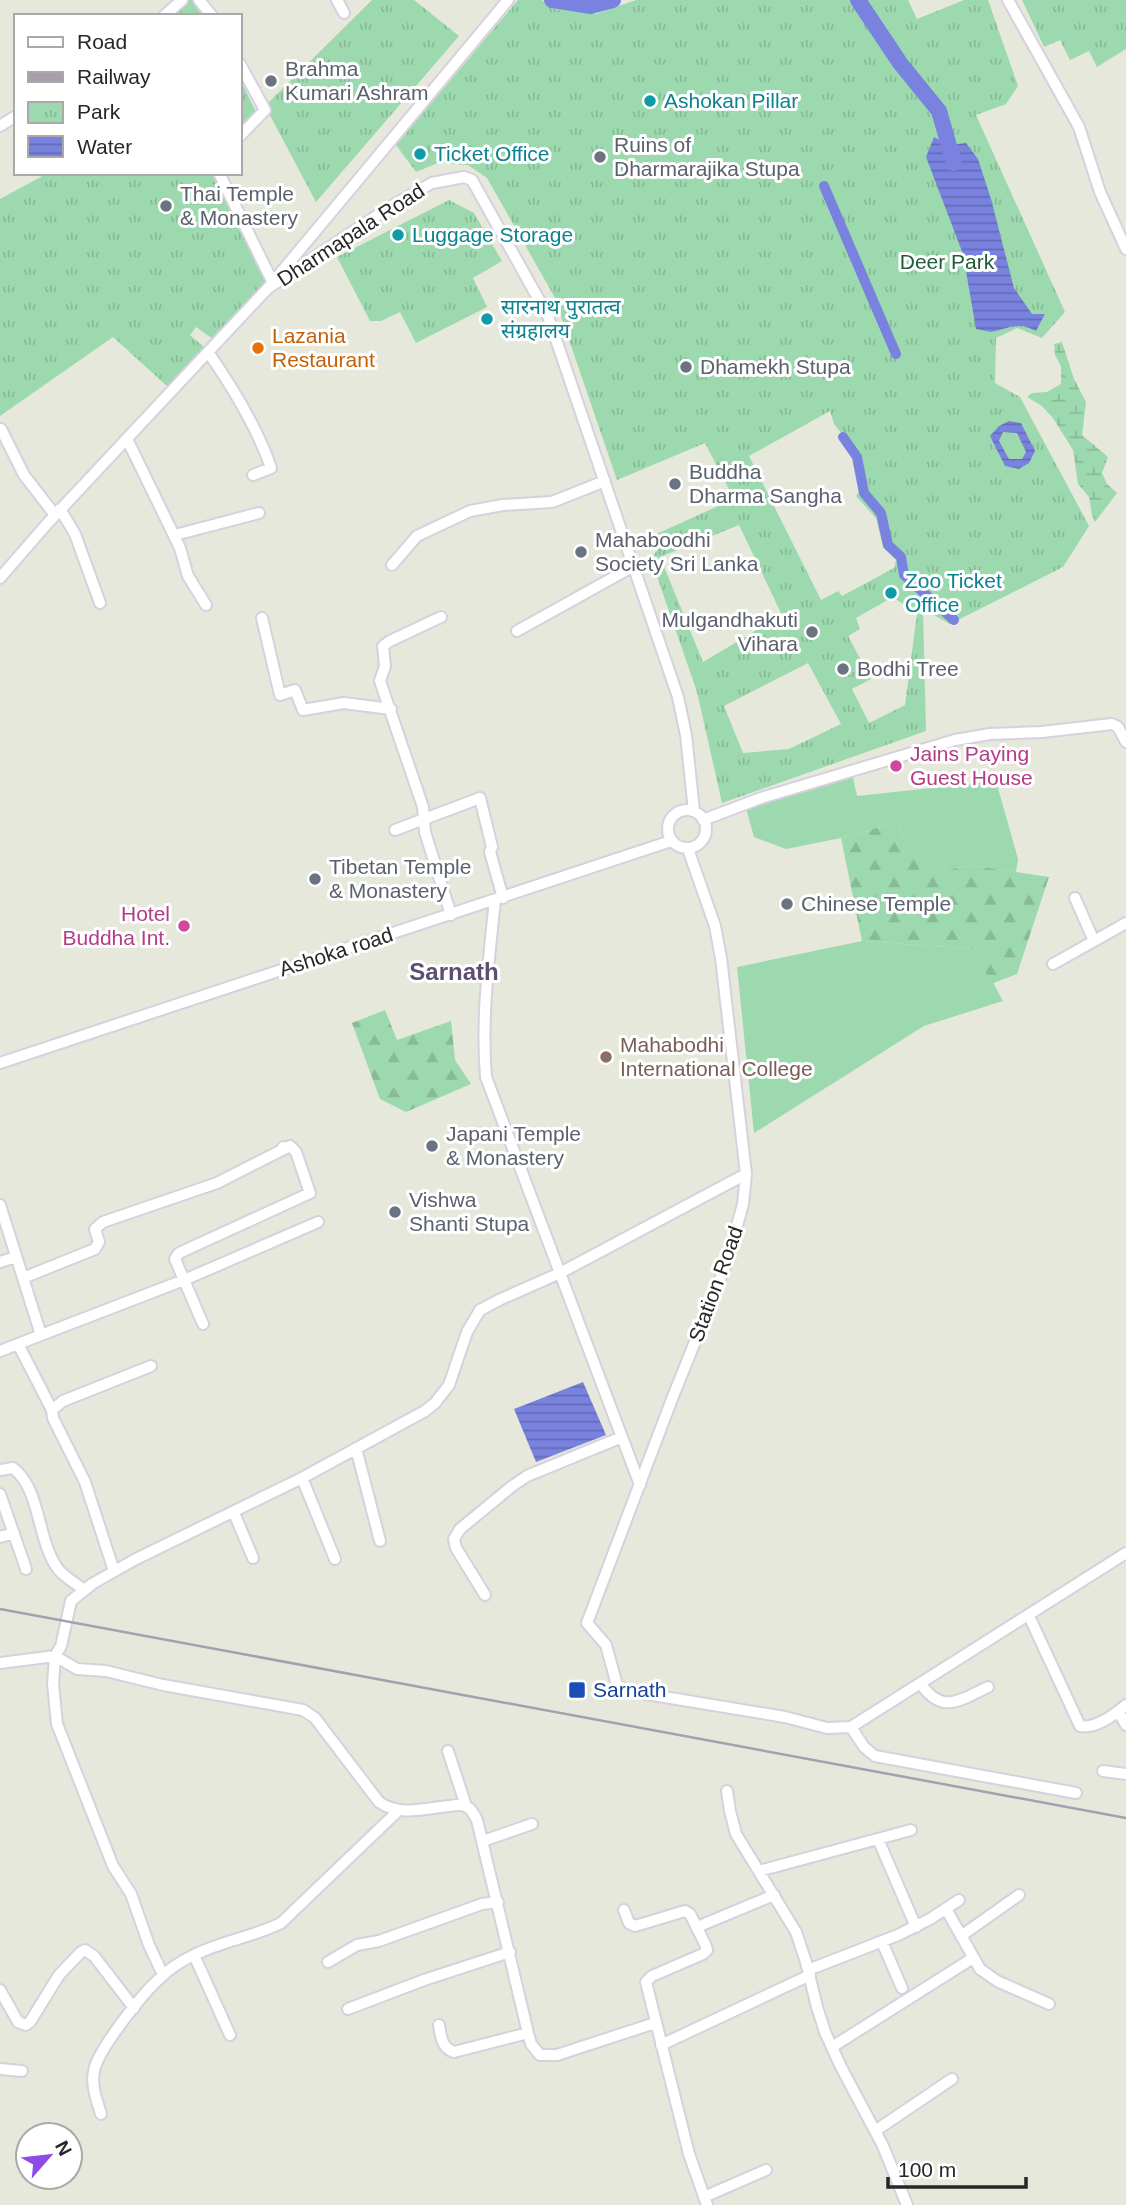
<svg xmlns="http://www.w3.org/2000/svg" width="1126" height="2205" viewBox="0 0 1126 2205" font-family="Arial,'Noto Sans Devanagari',sans-serif">
<style>
.grass{fill:#9dd9ae}
.forest{fill:url(#forest-firs)}
.wetland{fill:url(#wetland-marsh)}
.park{fill:url(#park-tufts);fill-rule:evenodd}
.water{fill:url(#water-rules);fill-rule:evenodd}
.lines{fill:none;stroke-linecap:round;stroke-linejoin:round}
.canal{stroke:#7983df;stroke-width:10}
.river{stroke:#7983df;stroke-width:16}
.minor-casing{stroke:#d7d0df;stroke-width:14}
.minor{stroke:#fff;stroke-width:10}
.rail{stroke:#a79eb0;stroke-width:2.5}
.worship-dot{fill:#6b7280;stroke:#fff;stroke-width:2.5}
.culture-dot{fill:#0f9aa8;stroke:#fff;stroke-width:2.5}
.food-dot{fill:#e8710a;stroke:#fff;stroke-width:2.5}
.hotel-dot{fill:#d1479c;stroke:#fff;stroke-width:2.5}
.education-dot{fill:#8d6e63;stroke:#fff;stroke-width:2.5}
.transit-dot{fill:#1a4fb4;stroke:#fff;stroke-width:2.5}
.labels{text-anchor:middle;stroke-width:6;stroke-linejoin:round;paint-order:stroke}
.worship-label{font-size:21px;fill:#5b616d;stroke:#fff;text-anchor:start}
.culture-label{font-size:21px;fill:#0d838f;stroke:#fff;text-anchor:start}
.street-label{font-size:21px;fill:#272727;stroke:#fff}
.park-label{font-size:21px;fill:#215b3a;stroke:#fff}
.food-label{font-size:21px;fill:#c56008;stroke:#fff;text-anchor:start}
.hotel-label{font-size:21px;fill:#b23c85;stroke:#fff;text-anchor:start}
.education-label{font-size:21px;fill:#785e54;stroke:#fff;text-anchor:start}
.transit-label{font-size:21px;fill:#164399;stroke:#fff;text-anchor:start}
.quarter-label{font-size:24px;font-weight:bold;fill:#5e4e72;stroke:#fff}
</style>
<defs>
<pattern id="forest-firs" width="22" height="20" patternUnits="userSpaceOnUse" patternTransform="scale(1.75)"><rect width="22" height="20" fill="#9dd9ae"/><path d="M5 1l3.5 6h-7zM16 11l3.5 6h-7z" fill="#87ba96"/></pattern>
<pattern id="wetland-marsh" width="20" height="14" patternUnits="userSpaceOnUse" patternTransform="scale(1.75)"><rect width="20" height="14" fill="#9dd9ae"/><path d="M1 5h8M5 5V1M11 12h8M15 12V8" fill="none" stroke="#87ba96"/></pattern>
<pattern id="park-tufts" width="24" height="20" patternUnits="userSpaceOnUse" patternTransform="scale(1.75)"><rect width="24" height="20" fill="#9dd9ae"/><path d="M3 7l-1-3M5 7V3M7 7l1-3M15 17l-1-3M17 17v-4M19 17l1-3" fill="none" stroke="#87ba96"/></pattern>
<pattern id="water-rules" width="6" height="5" patternUnits="userSpaceOnUse" patternTransform="scale(1.75)"><rect width="6" height="5" fill="#7983df"/><path d="M0 2.5h6" fill="none" stroke="#636bb5"/></pattern>
</defs>
<rect width="100%" height="100%" fill="#e6e8db"/>
<!-- grass -->
<path class="grass" d="M852,773L857,796L996,781L1018,859L1016,872L970,865L935,873L909,851L898,822L841,838L786,849L754,837L746,808Z
M862,941L975,949L1003,1001L924,1026L754,1133L737,967Z"/>
<!-- forest -->
<path class="forest" d="M898,822L909,851L935,873L970,865L1049,877L1017,974L991,984L975,949L862,941L841,838Z
M385,1010L397,1040L451,1021L455,1060L471,1084L406,1112L380,1099L352,1023Z"/>
<!-- wetland -->
<path class="wetland" d="M1062,342L1074,379L1086,402L1082,435L1108,457L1102,473L1107,484L1117,493L1095,522L1092,515L1089,497L1078,484L1073,450L1053,418L1042,406L1027,397L1032,393L1047,392L1061,384V366L1055,355L1054,344Z"/>
<!-- park -->
<path class="park" d="M189,0H194L205,16H170Z
M372,0H414L459,36L316,202L265,106Z
M518,0H542L555,9L596,14L636,0H908L917,19L964,0H988L1018,86L1006,104L976,115L1065,312L1042,338L1017,328L996,338L995,383L1020,397L1089,526L1063,567L950,624L923,609L926,731L722,803L697,692L651,559L658,549L652,536L734,499L705,443L617,480L554,296L487,178L468,165L438,163L416,172L396,145ZM830,411L834,424L856,451L866,482L856,496L876,518L883,547L896,560L894,568L842,596L838,591L821,600L749,456ZM739,525L782,615L703,662L660,557ZM893,597L917,614L905,705L869,723L852,689L871,679L848,636L860,629L856,618ZM808,663L841,724L789,749L743,753L724,706Z
M1022,0H1126V49L1097,67L1089,51L1070,60L1060,40L1044,47Z
M240,79L257,114L240,133Z
M48,173H215L271,276L213,339L196,327L190,335L205,348L168,387L113,337L0,416V199Z
M449,200L474,213L502,261L473,278L487,307L416,343L400,312L381,321H370L337,257Z"/>
<!-- water -->
<path class="water" d="M934,137L949,145L966,143L978,159L991,199L1014,288L1032,314H1045L1036,331C1019,322 1012,327 995,331C990,333 982,330 976,329L963,254L926,157Z
M1009,421L1021,423L1035,451L1029,463L1019,469L1005,466L990,436L999,426ZM1003,432L1017,433L1026,452L1022,459H1009L999,441Z
M583,1382L606,1435L536,1462L514,1409Z"/>
<g class="lines">
<!-- canal -->
<path class="canal" d="M824,186L896,354
M843,437L857,457L864,493L881,513L888,545L901,557L904,575L954,620"/>
<!-- river -->
<path class="river" d="M552,0L591,6L613,0
M858,0L900,63L939,111L954,163"/>
<defs>
<path id="minor" d="M199,0L212,16
M337,0L344,13
M1008,0L1079,127L1100,192L1126,249
M164,16L182,0
M240,64L265,110L240,136
M0,126L16,116
M219,173L273,283
M268,288L393,205L432,183L464,177L472,180L548,316L678,697L686,735L694,811
M208,352C233,388 257,427 271,468L253,475
M1,429L24,475L55,515
M127,439L180,548L188,576L206,605
M60,509L75,534L100,603
M175,535L259,513
M392,565L417,536L470,511L503,505L552,502L605,481
M0,578L46,525L268,288L508,0
M441,617L390,641L383,646L385,666L380,681L423,807L425,832L451,915
M262,618L280,695L295,690L303,710L344,703L391,709
M517,631L634,566
M668 829a19 19 0 1 1 38 0a19 19 0 1 1-38 0Z
M703,820L761,798L955,740L990,734L1042,732L1112,724L1118,727L1126,742
M395,830L480,798L492,847L490,852L503,898
M688,849L715,926L721,958L746,1174L743,1204L727,1262L672,1399L587,1623L606,1645L617,1685L628,1691L785,1717L827,1728L851,1727L1126,1553
M1075,898L1094,941
M495,900C489,959 481,1018 486,1077L640,1485
M1053,964L1126,923
M0,1063L671,841
M0,1205L41,1335L0,1351
M0,1262L16,1257
M23,1278L95,1249L99,1242L95,1229L103,1222L217,1183L284,1149
M203,1324L184,1280L318,1222
M41,1335L184,1280L175,1259L179,1253L310,1193L296,1152L290,1146L284,1149L283,1147
M18,1344L52,1410
M356,1448L380,1541
M0,1470L13,1468C41,1489 37,1541 58,1569C65,1578 76,1583 84,1590
M302,1478L335,1559
M0,1494L26,1569
M234,1513L253,1558
M0,1537L14,1533
M114,1571L85,1482L53,1418L52,1410L63,1401L151,1366
M485,1595L456,1548L454,1539L460,1529L511,1487L527,1476L622,1437
M1029,1616L1080,1726C1096,1729 1114,1715 1126,1705
M0,1663L55,1656L61,1646L71,1601L92,1584L134,1560L302,1478L425,1411L435,1403L449,1385L467,1332L480,1310L499,1300L560,1273L746,1174
M921,1684C942,1715 960,1700 988,1687
M1118,1711L1126,1725
M851,1727L864,1747L875,1756L1076,1793
M448,1751L466,1806
M1103,1771L1126,1774
M727,1791L730,1811L736,1834L796,1932L806,1962L817,2007L825,2032L841,2067L883,2146L907,2205
M878,1839L916,1927
M483,1841L532,1824
M759,1871L911,1830
M946,1909L980,1969L997,1981L1049,2004
M624,1910L629,1923L635,1926L685,1911L690,1914L706,1946L707,1950L703,1954L652,1976L646,1982L689,2154L707,2205
M697,1927L774,1895
M961,1936L1019,1895
M882,1942L902,1988
M194,1955L230,2035
M328,1962L357,1945L379,1941L482,1904L498,1902
M808,1970L898,1935L930,1919L959,1900
M163,1975L149,1945L131,1894L113,1866L57,1724L53,1684L55,1656L77,1669L106,1671L163,1685L303,1710L315,1718L379,1802C400,1817 426,1808 450,1806C455,1805 462,1804 467,1807C472,1809 474,1815 477,1820L528,2033L531,2044L540,2055H557L655,2023
M0,1990L18,2022L26,2025L30,2022L59,1975L81,1952L85,1950L94,1956L134,2008
M348,2009L424,1980L510,1952
M439,2025C441,2037 442,2048 454,2052L528,2033
M661,2045L810,1975
M832,2047L973,1958
M0,2069L22,2071
M101,2114C97,2101 91,2086 94,2071C97,2051 143,1993 159,1979C169,1969 181,1961 194,1955C222,1941 253,1937 281,1923L398,1811
M875,2131L952,2079
M704,2197L766,2170"/>
</defs>
<!-- minor casing -->
<use href="#minor" class="minor-casing"/>
<!-- minor -->
<use href="#minor" class="minor"/>
<!-- rail -->
<path class="rail" d="M0,1609L1126,1818"/>
</g>
<!-- markers -->
<g class="worship-dot">
<circle cx="271" cy="81" r="7"/>
<circle cx="600" cy="157" r="7"/>
<circle cx="166" cy="206" r="7"/>
<circle cx="686" cy="367" r="7"/>
<circle cx="675" cy="484" r="7"/>
<circle cx="581" cy="552" r="7"/>
<circle cx="812" cy="632" r="7"/>
<circle cx="843" cy="669" r="7"/>
<circle cx="315" cy="879" r="7"/>
<circle cx="787" cy="904" r="7"/>
<circle cx="432" cy="1146" r="7"/>
<circle cx="395" cy="1212" r="7"/>
</g>
<g class="culture-dot">
<circle cx="650" cy="101" r="7"/>
<circle cx="420" cy="154" r="7"/>
<circle cx="398" cy="235" r="7"/>
<circle cx="487" cy="319" r="7"/>
<circle cx="891" cy="593" r="7"/>
</g>
<circle class="food-dot" cx="258" cy="348" r="7"/>
<g class="hotel-dot">
<circle cx="896" cy="766" r="7"/>
<circle cx="184" cy="926" r="7"/>
</g>
<circle class="education-dot" cx="606" cy="1057" r="7"/>
<rect class="transit-dot" x="568" y="1681" width="18" height="18" rx="3.5"/>
<g class="labels">
<!-- worship labels -->
<g class="worship-label">
<text x="285" y="76">Brahma<tspan x="285" dy="24">Kumari Ashram</tspan></text>
<text x="614" y="152">Ruins of<tspan x="614" dy="24">Dharmarajika Stupa</tspan></text>
<text x="180" y="201">Thai Temple<tspan x="180" dy="24">&amp; Monastery</tspan></text>
<text x="700" y="374">Dhamekh Stupa</text>
<text x="689" y="479">Buddha<tspan x="689" dy="24">Dharma Sangha</tspan></text>
<text x="595" y="547">Mahaboodhi<tspan x="595" dy="24">Society Sri Lanka</tspan></text>
<text x="798" y="627" text-anchor="end">Mulgandhakuti<tspan x="798" dy="24">Vihara</tspan></text>
<text x="857" y="676">Bodhi Tree</text>
<text x="329" y="874">Tibetan Temple<tspan x="329" dy="24">&amp; Monastery</tspan></text>
<text x="801" y="911">Chinese Temple</text>
<text x="446" y="1141">Japani Temple<tspan x="446" dy="24">&amp; Monastery</tspan></text>
<text x="409" y="1207">Vishwa<tspan x="409" dy="24">Shanti Stupa</tspan></text>
</g>
<!-- culture labels -->
<g class="culture-label">
<text x="664" y="108">Ashokan Pillar</text>
<text x="434" y="161">Ticket Office</text>
<text x="412" y="242">Luggage Storage</text>
<text x="501" y="314">सारनाथ पुरातत्व<tspan x="501" dy="24">संग्रहालय</tspan></text>
<text x="905" y="588">Zoo Ticket<tspan x="905" dy="24">Office</tspan></text>
</g>
<!-- street labels -->
<g class="street-label">
<text transform="translate(351 235) rotate(-33)" y="7">Dharmapala Road</text>
<text transform="translate(336 952) rotate(-18)" y="7">Ashoka road</text>
<text transform="translate(716 1284) rotate(-70)" y="7">Station Road</text>
</g>
<!-- park labels -->
<g class="park-label">
<text x="947" y="269">Deer Park</text>
</g>
<!-- food labels -->
<g class="food-label">
<text x="272" y="343">Lazania<tspan x="272" dy="24">Restaurant</tspan></text>
</g>
<!-- hotel labels -->
<g class="hotel-label">
<text x="910" y="761">Jains Paying<tspan x="910" dy="24">Guest House</tspan></text>
<text x="170" y="921" text-anchor="end">Hotel<tspan x="170" dy="24">Buddha Int.</tspan></text>
</g>
<!-- education labels -->
<g class="education-label">
<text x="620" y="1052">Mahabodhi<tspan x="620" dy="24">International College</tspan></text>
</g>
<!-- transit labels -->
<g class="transit-label">
<text x="593" y="1697">Sarnath</text>
</g>
<!-- quarter labels -->
<g class="quarter-label">
<text x="454" y="980">Sarnath</text>
</g>
</g>
<!-- legend -->
<rect x="14" y="14" width="228" height="161" fill="#ffffff" stroke="#a9a9a9" stroke-width="2"/>
<rect x="28" y="37" width="35" height="10" fill="#ffffff" stroke="#a9a9a9" stroke-width="2"/>
<text x="77" y="49" font-size="21" fill="#272727">Road</text>
<rect x="28" y="72" width="35" height="10" fill="#a79eb0" stroke="#a9a9a9" stroke-width="2"/>
<text x="77" y="84" font-size="21" fill="#272727">Railway</text>
<rect x="28" y="102" width="35" height="21" fill="url(#park-tufts)" stroke="#a9a9a9" stroke-width="2"/>
<text x="77" y="119" font-size="21" fill="#272727">Park</text>
<rect x="28" y="136" width="35" height="21" fill="url(#water-rules)" stroke="#a9a9a9" stroke-width="2"/>
<text x="77" y="154" font-size="21" fill="#272727">Water</text>
<!-- north arrow -->
<g transform="translate(49 2156) rotate(62)"><circle r="33" fill="#ffffff" stroke="#a9a9a9" stroke-width="2"/>
<path d="M0-5L12 26L0 18L-12 26Z" fill="#8f4ce4"/>
<text y="-10" font-size="19" font-weight="bold" text-anchor="middle" fill="#272727">N</text>
</g>
<!-- scale -->
<path d="M888 2177v10h138v-10" fill="none" stroke="#272727" stroke-width="3.5"/>
<text x="898" y="2177" font-size="21" fill="#272727" stroke="#ffffff" stroke-width="5" paint-order="stroke">100 m</text>
</svg>
